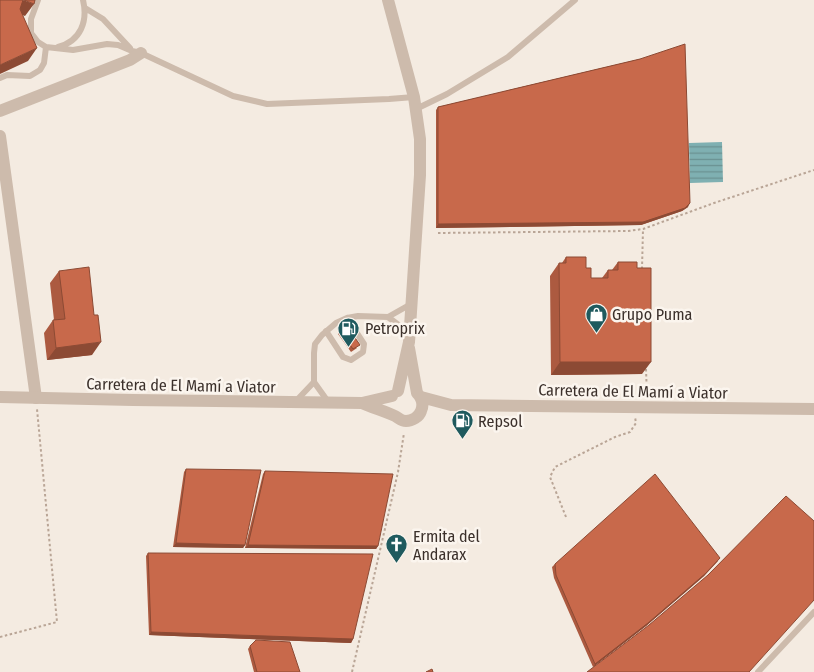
<svg xmlns="http://www.w3.org/2000/svg" width="814" height="672" viewBox="0 0 814 672" font-family="'Fira Sans Condensed',sans-serif">
<style>
.water{fill:url(#water-rules)}
.lines{fill:none;stroke-linecap:round;stroke-linejoin:round}
.path{stroke:#b9a596;stroke-width:2;stroke-dasharray:2.5 2.5;stroke-linecap:butt}
.service{stroke:#cdbbac;stroke-width:6}
.minor{stroke:#cdbbac;stroke-width:12}
.tertiary{stroke:#cdbbac;stroke-width:12}
.wall{fill:#ac5a40}
.shaded-wall{fill:#8c4a34}
.building{fill:#c8694b;stroke:#8c4a34}
.labels{text-anchor:middle;stroke-width:5;stroke-linejoin:round;paint-order:stroke}
.poi-label{font-size:16px;fill:#3b302b;stroke:#fbf5ee;text-anchor:start}
.street-label{font-size:16px;fill:#3b302b;stroke:#fbf5ee}
</style>
<defs>
<pattern id="water-rules" width="6" height="5" patternUnits="userSpaceOnUse" patternTransform="scale(1.25)"><rect width="6" height="5" fill="#7fb0b2"/><path d="M0 2.5h6" fill="none" stroke="#699091"/></pattern>
</defs>
<rect width="100%" height="100%" fill="#f4ebe1"/>
<!-- water -->
<path class="water" d="M722,142L723,182L690,183L689,143Z"/>
<g class="lines">
<!-- path -->
<path class="path" d="M438,233L628,231L643,229L714,203L814,170
M642,269L643,229
M646,369L647,397
M566,517L550,477L555,467L615,437L630,432L636,423L635,417
M0,637L57,622L37,409
M352,672L398,472L404,433"/>
<!-- service -->
<path class="service" d="M38,0L31,19V33L38,42L46,47L73,50L107,44L118,45L132,51L141,53L233,96L267,104L389,99L414,97
M85,8L103,19L130,48
M58,47C81,41 88,21 83,0
M0,78L7,75L30,76L40,70L44,63L46,47
M416,109L447,94L508,57L575,0
M388,317L409,333
M326,331L343,357L351,360L363,352L364,344L347,318
M296,401L314,382
M329,403L314,382V353L315,344L322,335L336,323L347,318L358,316L388,317L411,304
M758,672L814,612"/>
<!-- minor -->
<path class="minor" d="M0,111L130,60L141,53
M0,136L36,398"/>
<!-- tertiary -->
<path class="tertiary" d="M388,0L414,97L420,139V175L409,342L398,391
M0,397L133,400L362,403L392,396
M421,397L451,405L814,409
M362,403C373,408 385,411 395,416C399,418 401,421 406,421C412,421 419,417 421,411C424,404 422,398 417,393L409,348"/>
</g>
<!-- wall -->
<path class="wall" d="M640,59L688,207L682,211L641,225L436,228V110L438,107Z
M566,257L586,268L591,278H602L608,270H612L618,262L642,374L551,375L550,276L559,263H562Z
M59,271L94,315L92,355L47,360L44,333L53,320H54L50,283Z
M340,331L357,348L351,352L338,334Z
M186,469L245,545L243,548L173,547L184,472Z
M265,471L378,546L376,549L245,548L263,474Z
M148,553L353,639L351,643L149,635L146,556Z
M718,561L704,576L646,626L593,667L554,578L552,567L555,564Z
M250,646L300,672H254L248,649Z"/>
<!-- shaded-wall -->
<path class="shaded-wall" d="M23,0L34,4L25,16L14,12Z
M37,48L28,61L0,74V65Z
M690,203L688,207L682,211L641,225L436,228L438,224Z
M101,342L92,355L47,360L56,348Z
M560,362H651L642,374L551,375Z
M176,543L245,545L243,548L173,547Z
M248,545L378,546L376,549L245,548Z
M720,558L704,576L646,626L593,667L595,664Z
M151,632L353,639L351,643L149,635Z"/>
<!-- building -->
<path class="building" d="M0,0H23L20,9L37,48L0,65Z
M24,0H35L34,4Z
M685,44L690,203L685,208L643,222L438,224V107L640,59Z
M566,257H586V268H591V278H608V270H618V262H637V268H651V362H560L559,263H566Z
M89,267L94,315H98L101,342L56,348L53,320L65,319L59,271Z
M347,326L360,345L353,349L340,331Z
M186,469L261,470L245,545L176,543Z
M265,471L393,474L378,546L248,545Z
M655,474L720,558L706,573L648,623L595,664L556,575L555,564Z
M786,496L814,521V600L749,672H587L649,625L708,575Z
M148,553L373,554L353,639L151,632Z
M256,640L290,642L300,672H257L250,646Z
M432,669L433,672H426Z"/>
<!-- icons -->
<defs>
<symbol id="shop-pin" viewBox="-11 -11 22 30"><path d="M0 17L-7.5 6A9.5 9.5 0 1 1 7.5 6Z" fill="#1f5a5e" stroke="#fbf5ee"/><path d="M-5-2.5h2.3a2.7 3.5 0 0 1 5.4 0H5L5.5 6h-11ZM-1.5-2.5h3a1.5 2.3 0 0 0-3 0Z" fill="#fff"/></symbol>
<symbol id="fuel-pin" viewBox="-11 -11 22 30"><path d="M0 17L-7.5 6A9.5 9.5 0 1 1 7.5 6Z" fill="#1f5a5e" stroke="#fbf5ee"/><path d="M-5.5-6h7V0h2V4h1.3V-2.5L3-4.5l.8-.8L6-3V5H2.5V1h-1V6h-7ZM-4.2-4.7v3.2H.2V-4.7Z" fill="#fff"/></symbol>
<symbol id="church-pin" viewBox="-11 -11 22 30"><path d="M0 17L-7.5 6A9.5 9.5 0 1 1 7.5 6Z" fill="#1f5a5e" stroke="#fbf5ee"/><path d="M-1.2-6h2.4v3.5h3.3v2.4h-3.3V6h-2.4V-.1h-3.3v-2.4h3.3Z" fill="#fff"/></symbol>
</defs>
<g fill-rule="evenodd">
<use href="#shop-pin" x="584" y="302" width="25" height="34"/>
<use href="#fuel-pin" x="336" y="316" width="25" height="34"/>
<use href="#fuel-pin" x="450" y="408" width="25" height="34"/>
<use href="#church-pin" x="384" y="532" width="25" height="34"/>
</g>
<g class="labels">
<!-- poi labels -->
<g class="poi-label">
<text x="612" y="320">Grupo Puma</text>
<text x="365" y="334">Petroprix</text>
<text x="478" y="427">Repsol</text>
<text x="413" y="542">Ermita del<tspan x="413" dy="18">Andarax</tspan></text>
</g>
<!-- street labels -->
<g class="street-label">
<text transform="translate(181 385) rotate(1)" y="6">Carretera de El Mamí a Viator</text>
<text transform="translate(633 391) rotate(1)" y="6">Carretera de El Mamí a Viator</text>
</g>
</g>
</svg>
